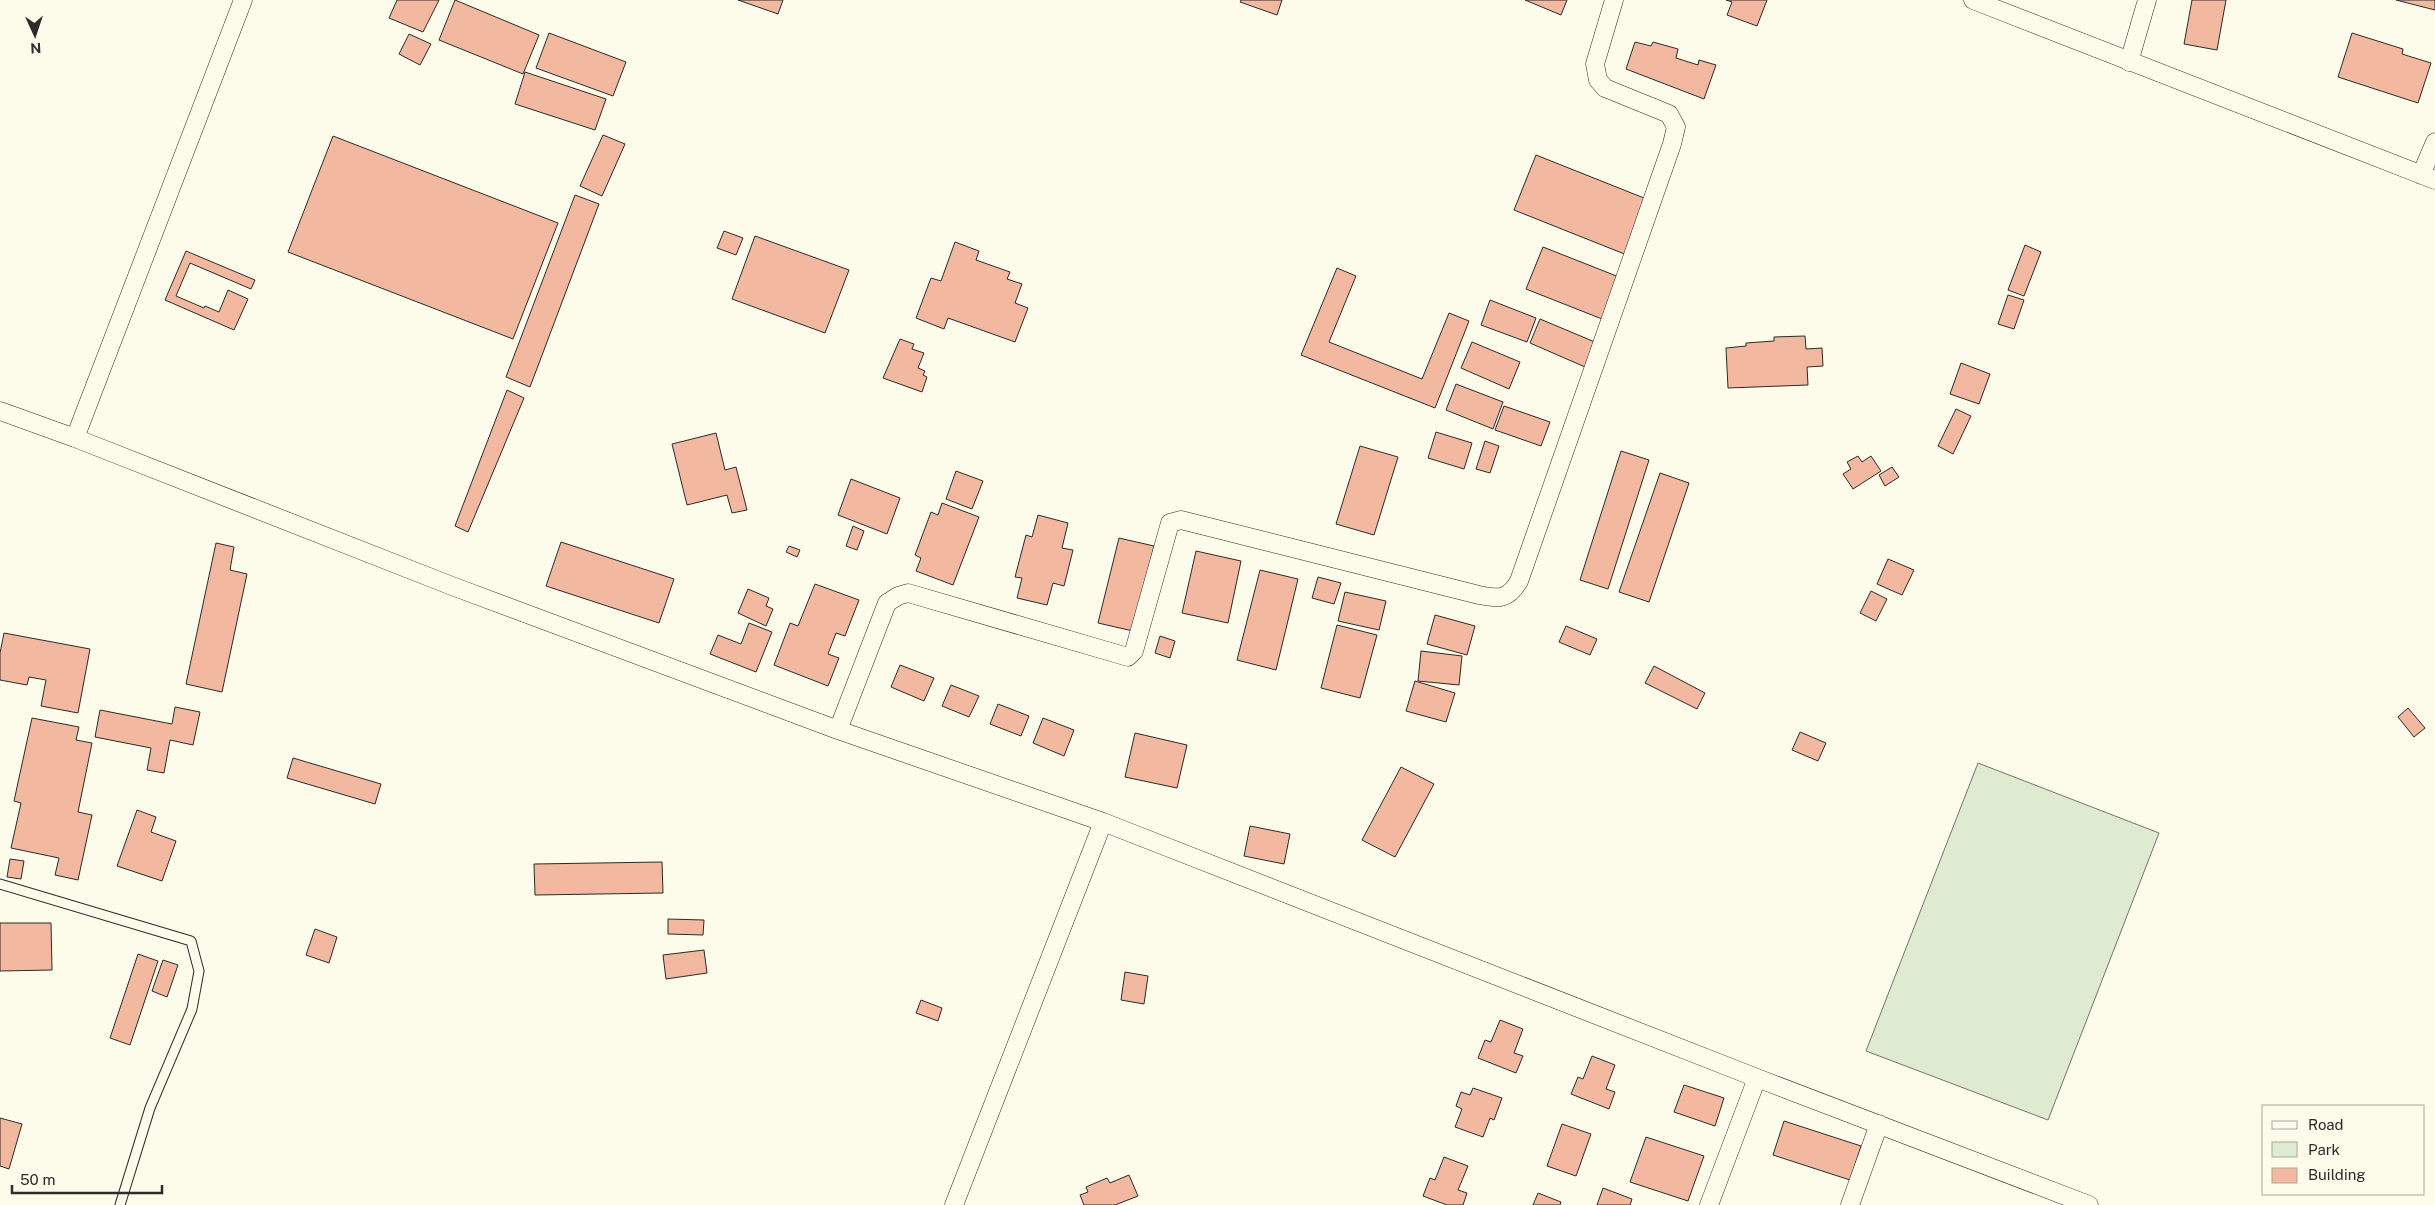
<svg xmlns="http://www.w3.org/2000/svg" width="2435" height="1205" viewBox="0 0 2435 1205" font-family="'Public Sans',sans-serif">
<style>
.green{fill:#deebd1;stroke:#74746e}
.building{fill:#f2b8a0;stroke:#2b2b2b}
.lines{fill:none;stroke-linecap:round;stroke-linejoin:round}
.lane-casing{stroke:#2b2b2b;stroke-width:11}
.street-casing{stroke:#2b2b2b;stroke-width:19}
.lane{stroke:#fdfbea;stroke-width:9}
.street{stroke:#fdfbea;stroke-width:18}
</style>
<rect width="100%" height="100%" fill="#fdfbea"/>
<!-- green -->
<path class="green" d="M1978,763L2159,833L2048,1120L1866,1051Z"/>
<!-- building -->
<path class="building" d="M397,0H439L423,32L389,18Z
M455,0L539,35L523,74L439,40Z
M738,0H783L778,14Z
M1241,0H1282L1277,15L1240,2Z
M1525,0H1567L1561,15Z
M1726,0H1767L1757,26L1727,15L1732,2Z
M2192,0H2226L2217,50L2184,44Z
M2396,0H2435V10Z
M549,33L626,62L613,96L536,68Z
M2352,33L2403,49L2402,54L2431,63L2418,103L2338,77Z
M409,34L431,44L420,65L399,54Z
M1635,42L1651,46L1653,42L1678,49L1676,58L1698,65L1699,60L1716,65L1704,99L1626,69Z
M525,72L606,99L595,130L515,104Z
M603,135L625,144L602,196L580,186Z
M333,136L558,223L513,339L288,252Z
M1536,155L1649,200L1627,255L1514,210Z
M575,195L599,204L530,387L506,377Z
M724,231L743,238L736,255L717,248Z
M755,236L849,270L825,333L732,299Z
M955,242L979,251L976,260L1010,272L1007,279L1022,284L1015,303L1028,308L1015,342L948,318L944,329L916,318L931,278L941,281Z
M2025,245L2041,252L2024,296L2008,290Z
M1543,247L1619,277L1602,319L1526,289Z
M186,251L255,280L251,289L190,263L176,296L204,308L205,306L219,312L228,290L248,299L234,330L165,300Z
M1337,268L1356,276L1329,342L1422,379L1449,313L1469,321L1435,408L1301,355Z
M2008,295L2024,300L2014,329L1998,324Z
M1490,300L1536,318L1527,342L1481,325Z
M1540,319L1602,345L1592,370L1530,343Z
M1805,336L1806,349L1822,348L1823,366L1807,367L1808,385L1728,388L1726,348L1746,346V343L1774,341V337Z
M900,339L914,344L912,349L924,353L918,368L925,371L923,375L927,377L922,392L883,378Z
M1472,342L1520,362L1509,389L1461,368Z
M1961,363L1990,374L1979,404L1950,394Z
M1456,384L1503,402L1493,429L1446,410Z
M507,390L524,398L468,532L455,526Z
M1504,406L1550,422L1541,446L1495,430Z
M1956,409L1971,416L1953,454L1938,446Z
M1436,432L1472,443L1464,469L1428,458Z
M716,433L725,470L736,467L747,510L732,513L727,495L687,505L672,444Z
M1485,441L1499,446L1490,473L1476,469Z
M1360,446L1398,457L1374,535L1336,524Z
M1621,451L1649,460L1608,589L1580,580Z
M1858,456L1862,462L1871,456L1881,471L1853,489L1843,474L1851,469L1847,462Z
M1892,467L1899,477L1885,486L1879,475Z
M956,471L983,481L972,509L946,499Z
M1660,473L1689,483L1649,602L1619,592Z
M851,479L900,498L887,534L838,515Z
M942,503L979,517L953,585L916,571L921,558L915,555L931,512L938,515Z
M1038,515L1068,523L1062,548L1073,550L1064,586L1053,583L1047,605L1017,598L1022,578L1015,577L1026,535L1032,537Z
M853,526L864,531L857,550L846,546Z
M1119,538L1154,546L1133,631L1098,623Z
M561,542L674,579L659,623L546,586Z
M216,543L234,547L230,570L247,574L222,692L186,684Z
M789,546L800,550L797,557L786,552Z
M1196,551L1241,561L1228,623L1182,613Z
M1888,559L1914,570L1902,595L1877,584Z
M1260,570L1298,579L1276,670L1237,660Z
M1318,577L1341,583L1334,604L1312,598Z
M815,584L859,600L845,636L836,633L828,654L839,658L828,686L774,665L790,623L798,626Z
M748,589L769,598L766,606L773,609L766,626L738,613Z
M1871,591L1887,599L1876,621L1860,613Z
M1345,592L1386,601L1379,630L1338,621Z
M1435,615L1475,626L1467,655L1427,644Z
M749,623L772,632L756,672L710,654L718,635L741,644Z
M1337,625L1377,635L1360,698L1321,688Z
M1566,626L1597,639L1590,655L1559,642Z
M4,633L90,649L78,713L41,706L46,680L29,677L27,685L0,680V653Z
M1160,636L1175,641L1170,658L1155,653Z
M1421,651L1462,656L1459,685L1418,681Z
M900,665L934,678L924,701L891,687Z
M1654,666L1705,693L1697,709L1645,683Z
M1415,681L1455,693L1446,722L1406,711Z
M951,685L979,696L969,717L942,706Z
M998,704L1029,716L1021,736L990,724Z
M175,707L200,712L193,745L170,740L164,773L147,770L151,748L95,737L100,710L172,724Z
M2408,708L2425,728L2414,737L2398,717Z
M32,718L79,727L76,740L92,743L78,812L92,815L78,880L55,875L59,858L11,848L21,803L14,801Z
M1043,718L1074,730L1064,756L1033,743Z
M1800,732L1826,743L1818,761L1792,750Z
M1135,733L1187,745L1177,788L1125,777Z
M293,758L381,784L375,804L287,778Z
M1401,767L1434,784L1395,857L1362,840Z
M137,810L156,817L151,832L176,841L162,881L117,866Z
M1250,826L1290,834L1284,864L1244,856Z
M10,859L24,861L21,879L7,877Z
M662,862L663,893L535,895L534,864Z
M668,919L704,920L703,935L668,934Z
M0,923H51L52,970L0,971Z
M315,929L337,937L329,963L306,955Z
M704,950L707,973L666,979L663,955Z
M138,954L158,961L130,1045L110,1038Z
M163,960L178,965L167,997L152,991Z
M1125,972L1148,976L1144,1004L1121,1000Z
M921,1000L942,1008L938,1021L916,1013Z
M1500,1020L1523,1029L1514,1053L1523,1056L1516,1073L1478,1058L1485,1040L1491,1042Z
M1592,1056L1615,1065L1606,1089L1615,1092L1609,1109L1571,1094L1578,1077L1583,1079Z
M1684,1085L1724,1098L1715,1126L1674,1112Z
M1473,1088L1502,1098L1494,1120L1490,1118L1483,1137L1455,1127L1462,1109L1456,1106L1461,1092L1470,1095Z
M0,1118L22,1124L9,1169L0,1166Z
M1784,1121L1861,1146L1850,1180L1773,1155Z
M1562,1124L1591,1134L1576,1176L1547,1166Z
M1646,1137L1704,1156L1688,1201L1630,1182Z
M1444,1157L1468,1166L1458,1190L1467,1193L1463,1205H1447L1423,1196L1430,1178L1435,1180Z
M1129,1175L1138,1196L1115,1205H1084L1080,1195L1088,1192L1086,1187L1107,1178L1110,1183Z
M1603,1188L1632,1199L1630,1205H1597Z
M1538,1193L1561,1202L1560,1205H1533Z"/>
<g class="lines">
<defs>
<path id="lane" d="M0,884L191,941L199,971L192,1009L150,1108L120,1205"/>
<path id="street" d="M1973,0L2435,180
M2129,62L2147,0
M2421,175L2435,142
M0,411L75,438L452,586L838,730L1103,822L1757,1078L2089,1205
M75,438L243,0
M838,730L887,603L898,596L908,593L1128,657L1134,651L1170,523L1181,520L1479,595C1499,599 1508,600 1519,581L1672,144L1676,127L1669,114L1605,88L1598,80L1595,64L1614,0
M954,1205L1103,822
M1709,1205L1757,1078
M1850,1205L1879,1124"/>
</defs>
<!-- lane casing -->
<use href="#lane" class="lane-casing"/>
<!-- street casing -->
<use href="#street" class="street-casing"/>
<!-- lane -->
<use href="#lane" class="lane"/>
<!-- street -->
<use href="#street" class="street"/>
</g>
<!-- legend -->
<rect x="2262" y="1105" width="162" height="90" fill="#fdfbea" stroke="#a9a89e"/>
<rect x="2272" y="1121" width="25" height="8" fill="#fdfbea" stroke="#a9a89e"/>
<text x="2308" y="1130" font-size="15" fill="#2b2b2b">Road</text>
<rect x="2272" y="1142" width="25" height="15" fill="#deebd1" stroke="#a9a89e"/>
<text x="2308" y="1155" font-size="15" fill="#2b2b2b">Park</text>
<rect x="2272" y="1168" width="25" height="15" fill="#f2b8a0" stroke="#a9a89e"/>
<text x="2308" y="1180" font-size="15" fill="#2b2b2b">Building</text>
<!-- north arrow -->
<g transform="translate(35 35) rotate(177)" stroke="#fdfbea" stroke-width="4" paint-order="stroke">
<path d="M0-4L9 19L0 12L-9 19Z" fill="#2b2b2b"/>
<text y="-8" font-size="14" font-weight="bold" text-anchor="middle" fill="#2b2b2b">N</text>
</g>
<!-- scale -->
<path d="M12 1185v8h150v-8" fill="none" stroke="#2b2b2b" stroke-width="2.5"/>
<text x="20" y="1185" font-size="15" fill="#2b2b2b" stroke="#fdfbea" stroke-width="4" paint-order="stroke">50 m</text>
</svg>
